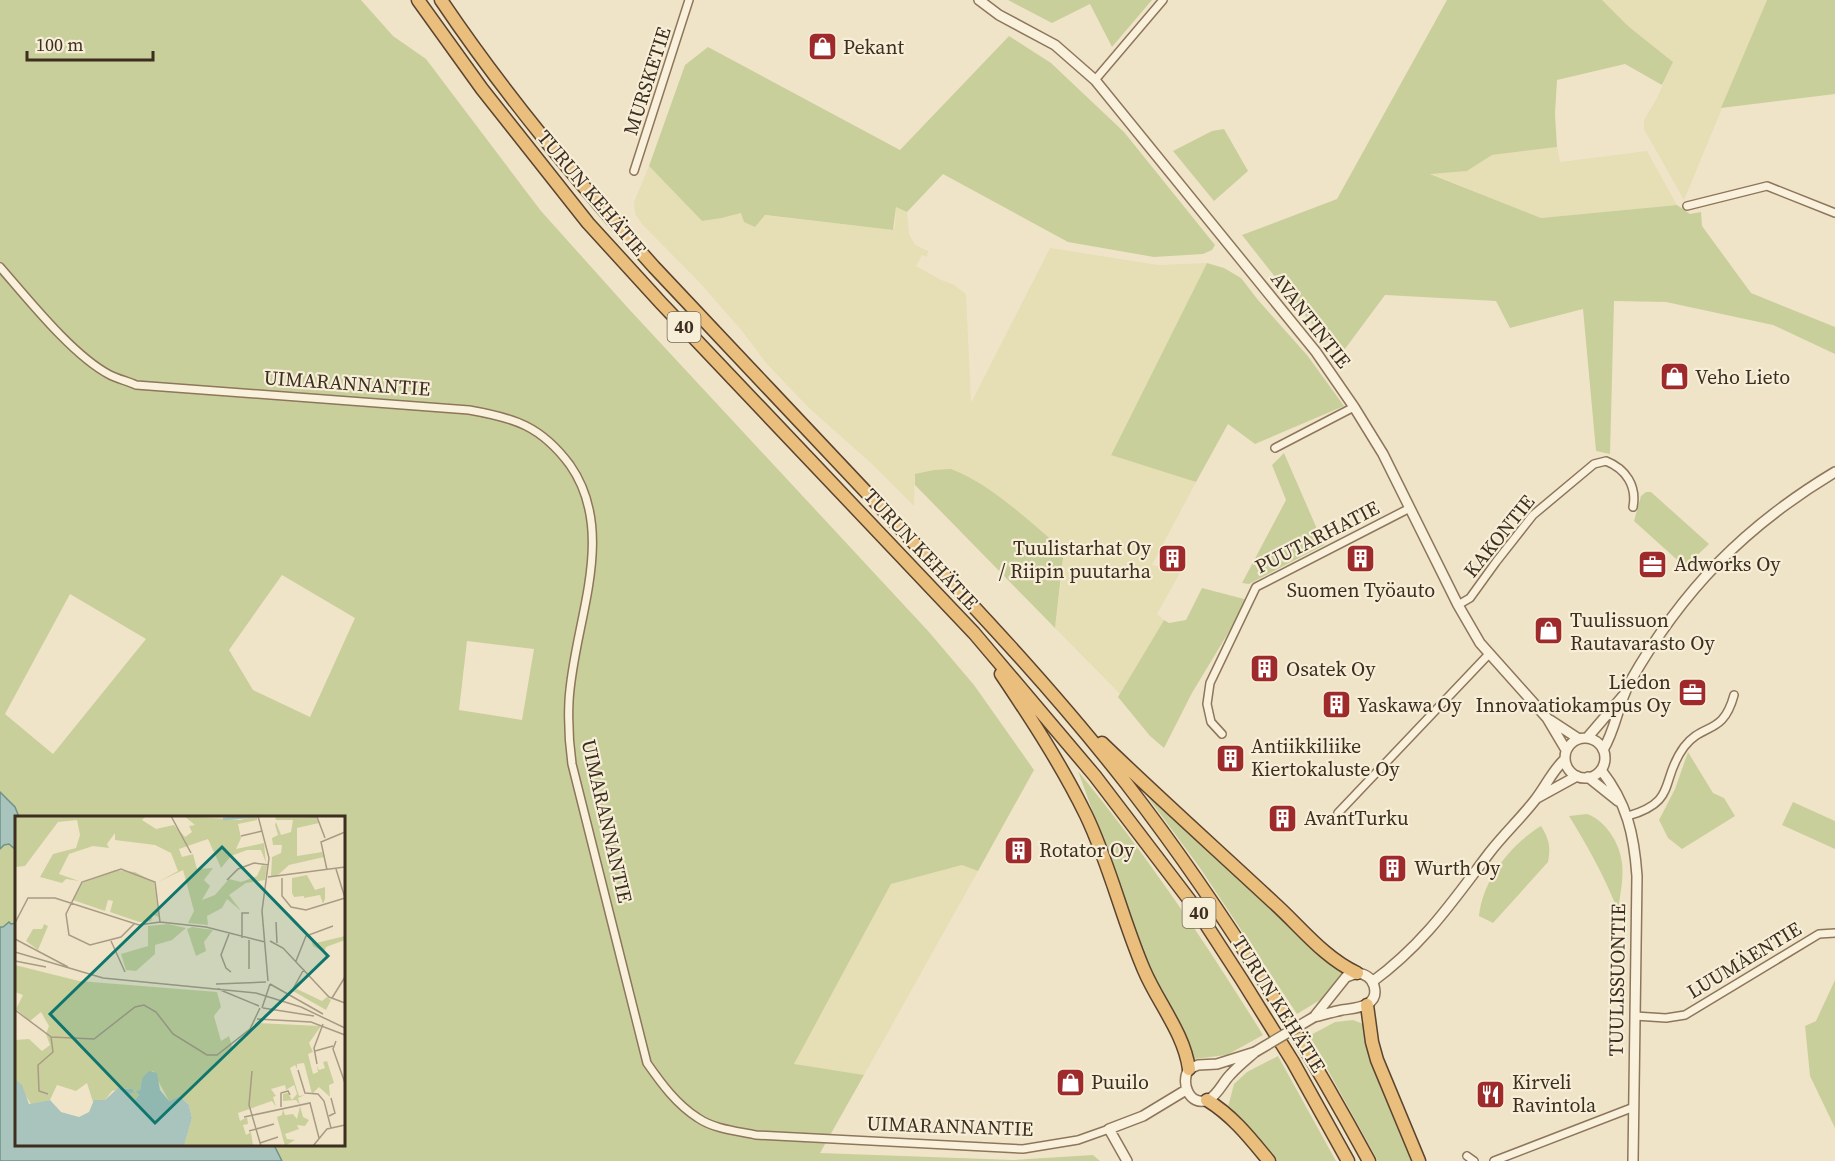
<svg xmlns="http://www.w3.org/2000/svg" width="1835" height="1161" viewBox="0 0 1835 1161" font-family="'Source Serif 4',serif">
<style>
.farmland{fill:#e6deb5}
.green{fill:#c9cf9b;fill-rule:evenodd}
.water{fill:#a9c4bc;stroke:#6f938a;stroke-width:1.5}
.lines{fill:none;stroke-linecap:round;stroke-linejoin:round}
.minor-casing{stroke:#8d765c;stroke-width:10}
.tertiary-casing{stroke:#8d765c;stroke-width:12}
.trunk-casing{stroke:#5b4430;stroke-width:15}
.minor{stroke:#faf1dc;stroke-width:7}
.tertiary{stroke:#faf1dc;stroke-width:9}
.trunk{stroke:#eabe7c;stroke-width:12}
.tertiary-bridge-casing{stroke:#8d765c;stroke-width:12;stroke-linecap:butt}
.tertiary-bridge{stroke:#faf1dc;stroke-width:9}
.labels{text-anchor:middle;stroke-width:4.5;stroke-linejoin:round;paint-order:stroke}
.shield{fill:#f7eed8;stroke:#756857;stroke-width:1.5}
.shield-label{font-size:18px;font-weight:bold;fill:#3d2e20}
.poi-label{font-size:20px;fill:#3d2e20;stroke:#f7eed8;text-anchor:start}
.street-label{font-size:20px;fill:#3d2e20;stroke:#f7eed8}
.inset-river{fill:none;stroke:#a9c4bc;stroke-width:3}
.inset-road{fill:none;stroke:#a89b85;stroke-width:1.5}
.view{fill:#0f766e;fill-opacity:0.15;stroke:#0f766e;stroke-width:3}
.inset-edge{fill:none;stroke:#3d2e20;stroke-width:3}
</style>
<rect width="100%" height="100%" fill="#f0e4c8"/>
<!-- farmland -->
<path class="farmland" d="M1602,0H1767L1684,200L1644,129V120L1657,98L1673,62L1628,26Z
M1557,147L1560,162L1647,151L1677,205L1541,218L1429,173L1467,171L1492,155Z
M649,166L702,221L722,218L742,213L893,230L895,226L896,206L907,212L909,234L915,245L928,251L927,257L922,255L916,266L939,279L954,285L966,294L971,403L1050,248L1158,265L1207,263L1111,454L1196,482L1152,565L1181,571L1157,614L1164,620L1120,694L1055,628L1062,576L1064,550L915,474L914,506L871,463L809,408L766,363L743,332L700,283L642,224L635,214L634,202Z
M962,865L978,871L864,1075L793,1065L891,884Z"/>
<!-- green -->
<path class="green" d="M0,0H361L393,36L426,59L541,211L628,308L929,632L974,685L1034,770L978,871L962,865L891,884L794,1064L864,1075L820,1153L1014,1160L1093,1155L1100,1161H282L275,1147L272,1145L344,1144V818L19,817L15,807L0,792ZM282,575L355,618L310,717L253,690L229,650ZM70,594L146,639L53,754L5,714ZM467,641L534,649L522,720L459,710Z
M1008,0H1152L1112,47L1090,4L1052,23Z
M1447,0H1602L1628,26L1673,62L1662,85L1625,64L1557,80L1555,114L1557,147L1492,155L1467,171L1430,174L1541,218L1677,205L1690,214L1701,212L1702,226L1751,293L1835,327V354L1773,325L1666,302L1614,301L1610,454L1596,451L1583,309L1510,328L1496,301L1385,295L1342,353L1313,325L1242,235L1337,199Z
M1767,0H1835V94L1721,108Z
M1009,36L1051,63L1124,132L1215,245L1212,250L1203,254L1154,257L1068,242L943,174L907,212L896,207L893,230L765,215L755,227L744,222L741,213L722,218L702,221L649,166L685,65L708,47L900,150Z
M1224,129L1248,171L1214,201L1173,151L1212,131Z
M1207,263L1224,268L1241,278L1258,300L1307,355L1344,406L1255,444L1228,424L1196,482L1111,455Z
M1284,453L1324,545L1249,584L1242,583L1286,500L1272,465Z
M951,469C994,486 1028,521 1064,550L1055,628L915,485V474L934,470Z
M1646,492H1651L1709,544L1685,567L1634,521L1641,496Z
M1202,588L1248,600L1192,693L1164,748L1150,736L1118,697L1164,620L1169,623L1186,620Z
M1688,752L1713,793L1724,798L1735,816L1682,849L1668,838L1659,820L1675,789Z
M1078,771C1146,854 1206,943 1263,1035L1227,1055L1193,1059L1148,964Z
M1133,777L1290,924L1317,953L1344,972L1340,975L1325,997L1297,1014L1200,868Z
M1793,802L1835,821V849L1782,825Z
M1587,814C1605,820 1620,843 1622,863C1624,878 1620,895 1618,911C1605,877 1588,847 1569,816Z
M1541,826C1549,839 1551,847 1548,862L1493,923L1479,916C1483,879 1510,845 1541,826Z
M9,844L16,850V923L0,927V849L4,845Z
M1835,980V1128L1810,1076L1805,1026L1816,1021Z
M1353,1020L1366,1025L1415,1161H1378L1309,1036L1335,1022Z
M1278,1056L1336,1161H1276L1244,1122L1228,1107L1234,1084L1247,1072Z"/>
<!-- water -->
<path class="water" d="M0,792L15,807L19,817L16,818V850L9,844L4,845L0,849Z
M9,922L11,924L16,923V1144L272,1145L275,1147L282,1161H0V927H3Z"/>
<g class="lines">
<defs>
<path id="minor" d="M1095,80L1163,0
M634,171L689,0
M1687,206L1767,186L1835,213
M0,267C28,299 73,356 110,375C118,379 127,381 136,385L469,410C515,418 541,426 570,465C619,535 573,624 569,701C568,722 569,743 572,764L647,1063C661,1083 676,1104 698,1118C714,1129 737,1131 756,1135L1023,1149L1078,1140L1109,1129
M1275,448L1354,407
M1458,605L1470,598L1496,562L1533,515L1594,464L1606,461C1626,469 1637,486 1633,507
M1222,734L1211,722L1207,704L1210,683L1256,587L1410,508
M1338,813L1489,654
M1628,816C1679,801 1659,781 1684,747C1703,722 1723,736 1734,695
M1635,1016L1666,1018L1685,1015L1819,934L1835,933
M1467,1156L1474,1161
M1494,1161L1634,1107"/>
<path id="tertiary" d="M979,0L999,15L1055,45L1095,80L1316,352L1354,407L1383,454L1458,605L1480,643L1547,718L1566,750
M1550,720L1579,739
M1587,738L1623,696
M1565 758a20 20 0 1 1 40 0a20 20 0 1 1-40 0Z
M1603,750C1616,729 1618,703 1630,682C1682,590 1745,526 1835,472
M1601,770C1627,803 1634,834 1637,876L1633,1161
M1588,777L1618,801
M1537,798L1577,776
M1357,973C1365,974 1372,978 1374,986C1380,1007 1355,1008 1342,1010C1332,1012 1323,1015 1314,1017L1346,977Z
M1372,982C1424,944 1452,902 1490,852C1504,834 1521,818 1535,800C1546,786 1552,771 1565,759
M1255,1052C1247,1059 1238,1066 1230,1075C1223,1082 1218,1095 1208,1100C1189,1107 1180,1082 1189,1069L1198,1065L1217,1064Z
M1127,1161L1109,1129L1143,1116L1186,1090"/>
<path id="trunk" d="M418,0L482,89L588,223L661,303L974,633L1095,776L1194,906L1242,980L1293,1062L1348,1161
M441,0C505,95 578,182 654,267C731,348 807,430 884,511C967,599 1051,687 1126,783C1218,902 1297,1029 1369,1161
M1001,674C1032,720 1062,766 1086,815C1110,865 1122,919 1144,970C1158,1003 1184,1033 1189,1069
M1102,743C1158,797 1216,849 1273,902C1300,926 1323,957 1357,973
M1367,1005L1372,1042L1377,1060L1419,1161
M1207,1100C1233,1116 1250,1138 1269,1161"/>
</defs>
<!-- minor casing -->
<use href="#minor" class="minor-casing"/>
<!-- tertiary casing -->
<use href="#tertiary" class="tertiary-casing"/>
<!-- trunk casing -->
<use href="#trunk" class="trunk-casing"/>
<!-- minor -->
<use href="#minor" class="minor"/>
<!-- tertiary -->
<use href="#tertiary" class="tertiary"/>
<!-- trunk -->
<use href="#trunk" class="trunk"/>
<defs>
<path id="tertiary-bridge" d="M1255,1052L1314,1017"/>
</defs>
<!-- tertiary-bridge casing -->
<use href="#tertiary-bridge" class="tertiary-bridge-casing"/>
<!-- tertiary-bridge -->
<use href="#tertiary-bridge" class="tertiary-bridge"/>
</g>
<!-- icons -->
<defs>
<symbol id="shop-square" viewBox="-11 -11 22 22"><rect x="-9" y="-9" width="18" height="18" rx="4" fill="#9e2a2b" stroke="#f7eed8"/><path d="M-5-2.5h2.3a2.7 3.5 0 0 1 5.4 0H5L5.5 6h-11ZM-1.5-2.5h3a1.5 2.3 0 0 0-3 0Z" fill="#fff"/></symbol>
<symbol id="building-square" viewBox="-11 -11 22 22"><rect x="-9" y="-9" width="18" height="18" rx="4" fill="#9e2a2b" stroke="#f7eed8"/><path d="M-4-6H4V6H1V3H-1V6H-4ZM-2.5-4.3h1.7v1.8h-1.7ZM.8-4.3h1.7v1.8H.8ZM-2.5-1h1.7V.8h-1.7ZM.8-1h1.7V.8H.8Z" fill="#fff"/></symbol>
<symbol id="office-square" viewBox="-11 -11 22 22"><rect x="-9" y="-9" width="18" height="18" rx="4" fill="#9e2a2b" stroke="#f7eed8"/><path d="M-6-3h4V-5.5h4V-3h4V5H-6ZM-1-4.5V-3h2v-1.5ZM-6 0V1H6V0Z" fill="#fff"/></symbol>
<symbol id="restaurant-square" viewBox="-11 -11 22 22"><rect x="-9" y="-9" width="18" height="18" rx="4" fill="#9e2a2b" stroke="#f7eed8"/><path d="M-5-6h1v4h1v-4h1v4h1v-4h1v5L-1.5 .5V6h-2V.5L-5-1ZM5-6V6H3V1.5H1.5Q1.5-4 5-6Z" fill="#fff"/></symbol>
</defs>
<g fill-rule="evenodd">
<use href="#shop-square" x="806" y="30" width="33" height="33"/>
<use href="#shop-square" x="1658" y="360" width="33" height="33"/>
<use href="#building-square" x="1156" y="542" width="33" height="33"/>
<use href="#building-square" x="1344" y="542" width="33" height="33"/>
<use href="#office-square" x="1636" y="548" width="33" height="33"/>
<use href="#shop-square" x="1532" y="614" width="33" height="33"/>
<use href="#building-square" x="1248" y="652" width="33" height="33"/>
<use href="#office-square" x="1676" y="676" width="33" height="33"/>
<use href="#building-square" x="1320" y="688" width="33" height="33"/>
<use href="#building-square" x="1214" y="742" width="33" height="33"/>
<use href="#building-square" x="1266" y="802" width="33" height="33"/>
<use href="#building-square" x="1002" y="834" width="33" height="33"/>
<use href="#building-square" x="1376" y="852" width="33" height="33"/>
<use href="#shop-square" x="1054" y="1066" width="33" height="33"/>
<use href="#restaurant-square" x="1474" y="1078" width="33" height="33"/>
</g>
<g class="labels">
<!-- shield labels -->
<g class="shield">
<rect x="667.5" y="312" width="33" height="30" rx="4.5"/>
<rect x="1182.5" y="898" width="33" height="30" rx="4.5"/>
</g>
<g class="shield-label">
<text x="684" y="333">40</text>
<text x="1199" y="919">40</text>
</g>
<!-- poi labels -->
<g class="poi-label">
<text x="843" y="54">Pekant</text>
<text x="1695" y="384">Veho Lieto</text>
<text x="1151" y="555" text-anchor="end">Tuulistarhat Oy<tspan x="1151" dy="23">/ Riipin puutarha</tspan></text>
<text x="1674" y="571">Adworks Oy</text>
<text x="1361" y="597" text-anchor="middle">Suomen Työauto</text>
<text x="1570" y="627">Tuulissuon<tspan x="1570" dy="23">Rautavarasto Oy</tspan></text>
<text x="1286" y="676">Osatek Oy</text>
<text x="1671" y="689" text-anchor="end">Liedon<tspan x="1671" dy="23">Innovaatiokampus Oy</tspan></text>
<text x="1357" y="712">Yaskawa Oy</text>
<text x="1251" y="753">Antiikkiliike<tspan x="1251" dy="23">Kiertokaluste Oy</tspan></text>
<text x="1304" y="825">AvantTurku</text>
<text x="1039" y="857">Rotator Oy</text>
<text x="1414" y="875">Wurth Oy</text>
<text x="1091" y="1089">Puuilo</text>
<text x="1512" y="1089">Kirveli<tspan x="1512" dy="23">Ravintola</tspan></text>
</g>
<!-- street labels -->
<g class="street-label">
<text transform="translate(647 81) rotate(-72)" y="7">MURSKETIE</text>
<text transform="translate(592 193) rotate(50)" y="7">TURUN KEHÄTIE</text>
<text transform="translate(1311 320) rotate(52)" y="7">AVANTINTIE</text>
<text transform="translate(347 383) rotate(4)" y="7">UIMARANNANTIE</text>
<text transform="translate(1499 536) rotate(-51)" y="7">KAKONTIE</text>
<text transform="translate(1317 537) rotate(-27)" y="7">PUUTARHATIE</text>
<text transform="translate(921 549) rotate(47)" y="7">TURUN KEHÄTIE</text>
<text transform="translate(607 821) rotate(77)" y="7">UIMARANNANTIE</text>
<text transform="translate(1744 960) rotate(-31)" y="7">LUUMÄENTIE</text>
<text transform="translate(1617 980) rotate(-89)" y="7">TUULISSUONTIE</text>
<text transform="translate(1279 1004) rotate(58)" y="7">TURUN KEHÄTIE</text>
<text transform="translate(950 1126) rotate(2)" y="7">UIMARANNANTIE</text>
</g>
</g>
<!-- overview -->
<g transform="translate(15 816)">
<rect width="330" height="330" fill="#f0e4c8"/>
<path d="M0,0H131L127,4L141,13L159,9L170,21L177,16L174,10L180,9L169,0L225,4L242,0V4L223,8L226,22L221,33L249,27L251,47L246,34H232L216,40L206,52L193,23L164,33L167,41L178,38L182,53L198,52L189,64L195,70L187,84L200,79L214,63L226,66L242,60L247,49L252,50L250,64L231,67L214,79L226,95L212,83L207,92L192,100L193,109L173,107L179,95L168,54L143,66L163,55L156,37L140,29L100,24V17L92,28L94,32L78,30L54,38L44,58L64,65L51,63L47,67L25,61L38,38L61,32L65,19L62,4L43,6L10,50L1,51ZM260,0L301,2L304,7L282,12V40L307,36L309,41L274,49L262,60H256L257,41L266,37L267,29H258L257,22L263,19L260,9L261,6L266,19L276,16L278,4H261ZM100,54L120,56L139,66L144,101L138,99L136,105L124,106L95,96L98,85L93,84L90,95L58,84L67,67ZM292,59L300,74L310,71V83L308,88L305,79L289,82V93V80L279,81L277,77V62ZM29,108L33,110L23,134L11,125L18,113H27ZM153,108L171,112L157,124L140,129V138L121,155L111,154L106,138L133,130V110ZM177,111L198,114L189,126L191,135L181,140L172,113ZM295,119L301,127L330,120V124L311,131L309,136L316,140L298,130ZM0,149L64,165L202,176L206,191L199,200L206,225L214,220L217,231L242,207L306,210L294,227L298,236L293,238L298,258L303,256L302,250L304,254L310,252L308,246L312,245L319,267L314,269L315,281L304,271L297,278L289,247L282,248V253L280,249L275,252L284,280L290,279L283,282L285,289L281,284L268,285V278L273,277L277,284L282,278L279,269L271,274L270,269L256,273L261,280L258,281L261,291L257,285L223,297L225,305L232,301L233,308L228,309L231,319L236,316L238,330H169L177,302L174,289L165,280L154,285L138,255L127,262L125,274L120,275L124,279L118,286L112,279L118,276L116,273L108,272L97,275L90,284L78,286L72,267L61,275L42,269L35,284L16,288L0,263V224L14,223L27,235L35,229L31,218L34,210L26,196L15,205L1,193L8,179L0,176ZM282,173L307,185L312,181L316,184L311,194L278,175ZM285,290L288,301L294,304L290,310L282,309L284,313L270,318L272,323L280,324L270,330L262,301L267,299L268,293L270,299L278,298L282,303Z" fill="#c9cf9b"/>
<path d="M134,255L142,257L145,274L154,285L165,280L174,289L177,302L169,330H0V263L7,269L14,288L35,284L46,296L64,301L74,296L79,284H90L103,272L117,273L119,276L112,279L118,286L124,279L120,275L125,274L127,262Z" fill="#a9c4bc"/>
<path class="inset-river" d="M208,3L242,0"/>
<path class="inset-road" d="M156,0L176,37M243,0L254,42L247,95L253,165M273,0L302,1L310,22M226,20L247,15M321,53L330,82M312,54L306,26L330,16M253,61L330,51M267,62V80L276,91L291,94L330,82M212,64L223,53L239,47L254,49M261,106L262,127M0,107L13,82H40L124,109L145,106L191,111L250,126M120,107L106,121L75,129L54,119L51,98L67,66L106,53L140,66L145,106M214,118L206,139L211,152L216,156M227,122V97H234M0,123L53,151M234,124V153M96,125L110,156M255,125L268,132L314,181L330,187M0,136L88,162L241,177L286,191L330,212M0,145L31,151M281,145L291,120L318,110M201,168L251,166M255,168L308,198M203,173L244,190M278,173L289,153M317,182L330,161M247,192L255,168M248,192L299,200M0,194L36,221L38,236L23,249L24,275L33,278M242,203L296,206L330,219M36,221L79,223L120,191L129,189L141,196L158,218L192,239H202L235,213L245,192M321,225L318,233L330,267M300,235L318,230M302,248L299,232L308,208M283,254L290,277L303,278L309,285L316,312M237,255L234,289L246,330M266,291V277L273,275L275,279M314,300L320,297L316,282M229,301L295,287L304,322M234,315L259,308M245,327L263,321M298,330L312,313L330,309"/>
<path class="view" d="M207,31L313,140L140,307L35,198Z"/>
<rect width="330" height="330" class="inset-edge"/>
</g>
<!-- scale -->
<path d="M27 51v9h126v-9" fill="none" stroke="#3d2e20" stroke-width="3"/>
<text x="36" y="51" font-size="18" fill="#3d2e20" stroke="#f7eed8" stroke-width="4.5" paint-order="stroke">100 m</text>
</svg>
